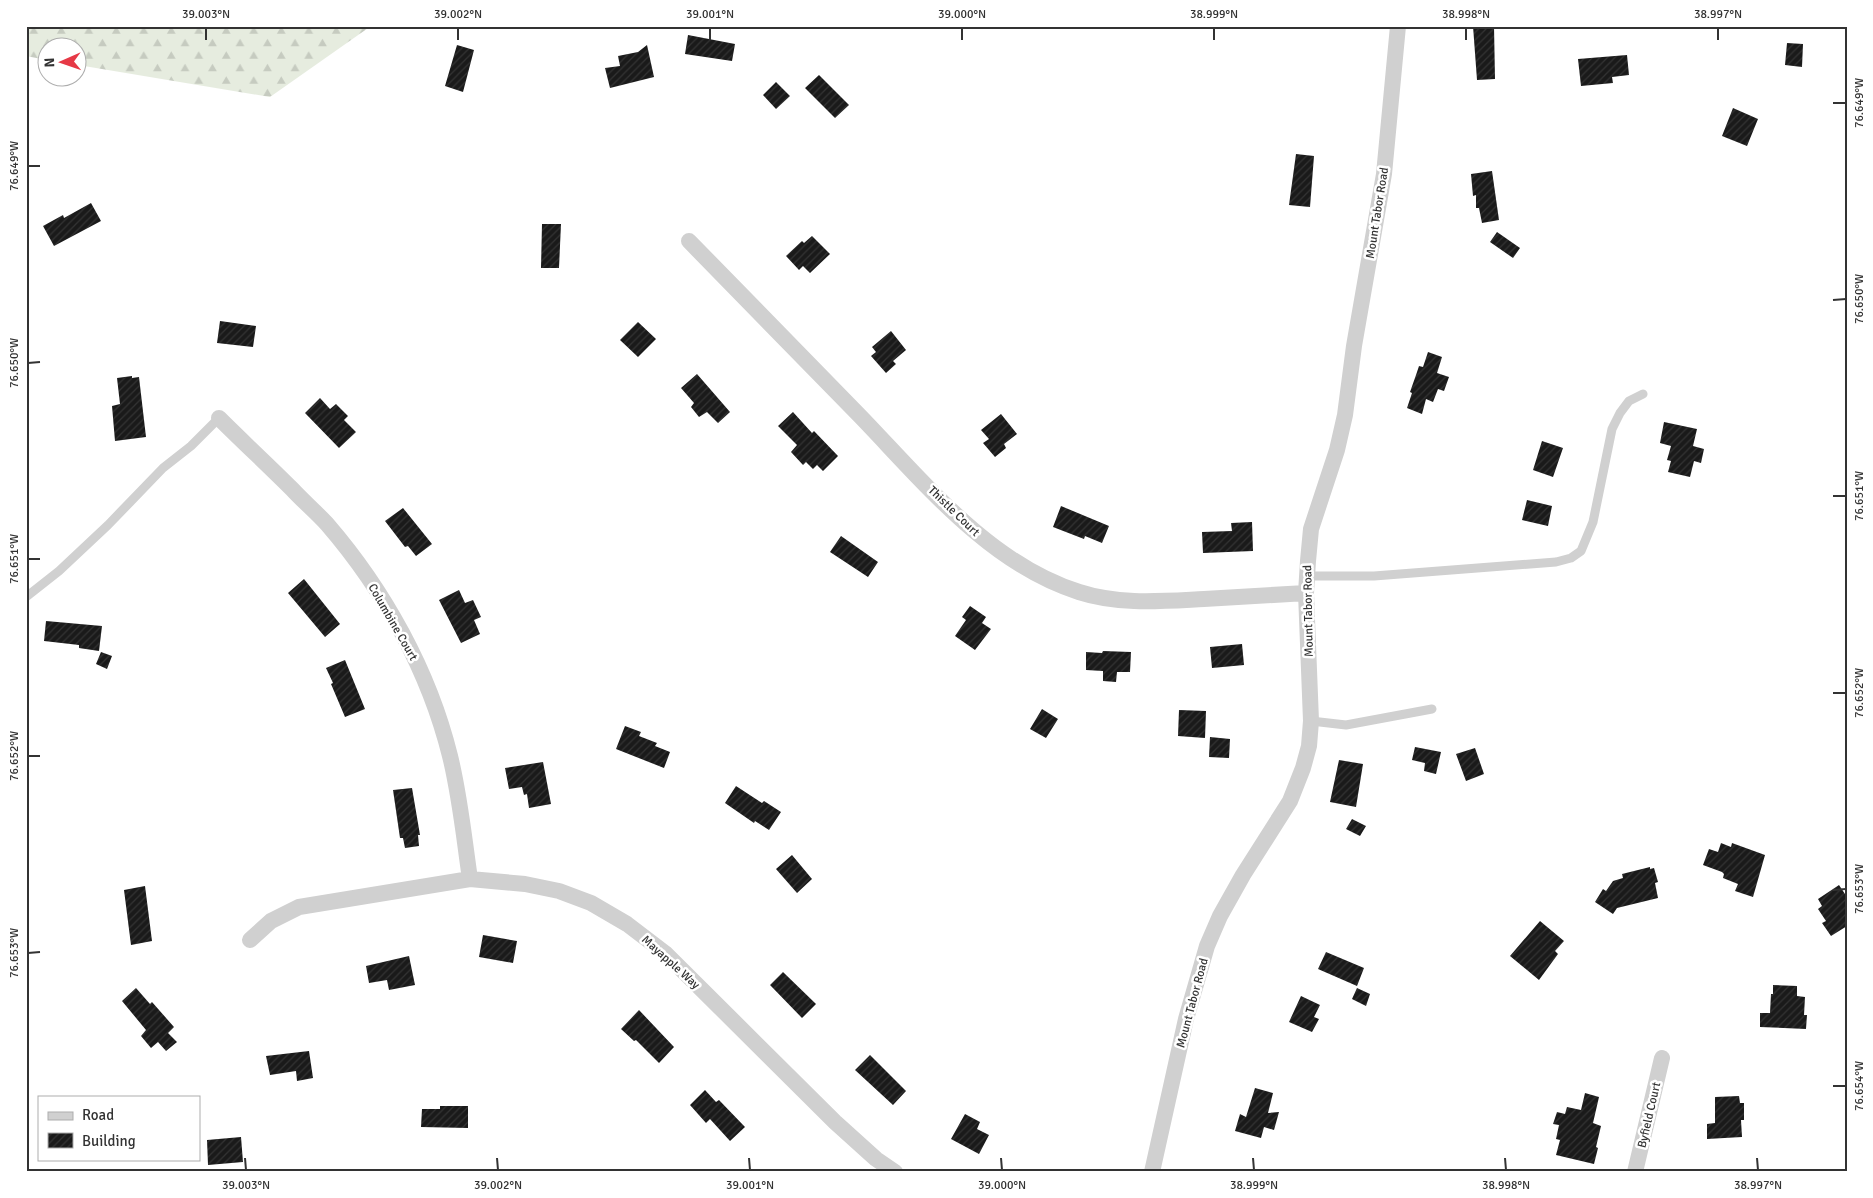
<svg xmlns="http://www.w3.org/2000/svg" width="1873" height="1198" viewBox="0 0 1873 1198" font-family="Signika,sans-serif">
<style>
.forest{fill:url(#forest-firs)}
.building{fill:url(#building-hatch)}
.lines{fill:none;stroke-linecap:round;stroke-linejoin:round}
.service{stroke:#d0d0d0;stroke-width:9}
.minor{stroke:#d0d0d0;stroke-width:16}
.ticks{fill:none;stroke:#333;stroke-width:2}
.labels{text-anchor:middle;stroke-width:5;stroke-linejoin:round;paint-order:stroke}
.street-label{font-size:12px;fill:#333;stroke:#fff}
.neatline{fill:none;stroke:#333;stroke-width:2}
.ticks-label{font-size:12px;text-anchor:middle;fill:#333}
</style>
<defs>
<pattern id="forest-firs" width="22" height="20" patternUnits="userSpaceOnUse" patternTransform="scale(1.25)"><rect width="22" height="20" fill="#e6ecdf"/><path d="M5 1l3.5 6h-7zM16 11l3.5 6h-7z" fill="#c6cbc0"/></pattern>
<pattern id="building-hatch" width="6" height="6" patternUnits="userSpaceOnUse" patternTransform="scale(1.25)"><rect width="6" height="6" fill="#1a1a1a"/><path d="M-1 1l2-2M0 6l6-6M5 7l2-2" fill="none" stroke="#333"/></pattern>
</defs>
<rect width="100%" height="100%" fill="#fff"/>
<!-- forest -->
<path class="forest" d="M26,26H371L270,97L78,65V48H48L47,60L26,56Z"/>
<!-- building -->
<path class="building" d="M1473,26H1494L1495,79L1477,80Z
M688,35L735,44L732,61L685,54Z
M1787,43L1803,44L1802,67L1785,65Z
M457,45L474,50L463,92L445,86Z
M647,45L654,77L610,88L605,68L620,66L618,56L638,52Z
M1627,55L1629,75L1612,77L1613,83L1581,86L1578,59Z
M819,75L849,105L835,118L805,88Z
M776,82L790,96L776,109L763,95Z
M1733,108L1758,119L1747,146L1722,136Z
M1296,154L1314,156L1310,207L1289,205Z
M1492,171L1499,220L1482,223L1479,208H1476V195L1473,196L1471,174Z
M91,203L101,221L54,246L43,226L63,215L64,218Z
M542,224H561L559,268H541Z
M1497,232L1520,248L1513,258L1490,242Z
M812,236L830,254L810,273L803,266L799,270L786,256L802,241L804,243Z
M220,321L256,326L253,347L217,343Z
M638,322L656,339L638,357L620,340Z
M891,331L906,350L893,361L896,364L886,373L871,356L876,352L872,347Z
M1428,352L1442,357L1437,373L1449,377L1444,391L1438,389L1433,402L1426,399L1422,414L1407,408L1412,393L1410,392L1416,375L1419,366L1423,367Z
M697,374L730,412L718,423L707,412L699,417L691,407L694,403L681,388Z
M132,376V378L139,377L146,437L115,441L112,406L120,404L117,378Z
M320,398L330,409L336,404L348,416L344,420L356,432L339,448L305,413Z
M793,412L812,433L814,431L838,456L823,471L817,465L813,469L806,462L803,465L791,452L797,445L778,426Z
M1001,414L1017,434L1004,444L1006,448L995,457L983,443L989,439L981,430Z
M1664,422L1697,429L1693,446L1704,449L1701,463L1694,461L1690,477L1668,472L1671,461L1667,460L1671,446L1660,443Z
M1542,441L1563,448L1553,477L1533,470Z
M1527,500L1552,506L1548,526L1522,520Z
M1061,506L1109,526L1102,543L1085,536L1084,539L1053,527Z
M403,508L432,544L416,556L408,546L405,547L385,521Z
M1252,522L1253,551L1203,553L1202,532L1232,531L1231,523Z
M841,536L878,562L868,577L830,552Z
M304,579L340,624L325,637L288,593Z
M459,590L465,603L473,600L481,617L474,620L480,634L461,643L439,600Z
M970,606L986,617L982,623L991,629L975,650L955,636L966,620L962,617Z
M46,621L102,626L99,651L79,648V645L44,641Z
M1242,644L1244,665L1212,668L1210,647Z
M1103,651L1131,652L1130,672H1117L1116,682L1103,681V671L1086,670V652L1102,653Z
M101,652L112,656L107,669L96,664Z
M345,660L365,709L345,717L331,684L333,683L326,668Z
M1042,709L1058,719L1046,738L1030,729Z
M1179,710L1206,711L1205,738L1178,736Z
M625,726L641,732L639,736L657,743L655,746L670,752L664,768L616,749Z
M1210,737L1230,739L1229,758L1209,757Z
M1415,747L1441,752L1436,774L1424,771L1425,763L1412,760Z
M1475,748L1484,774L1466,781L1456,754Z
M1339,760L1363,764L1356,807L1330,802Z
M543,762L551,804L529,808L527,794L524,795L522,787L509,789L505,768Z
M736,786L762,803L764,801L781,812L769,830L755,821L754,823L725,803Z
M412,788L420,835H418L419,846L405,848L403,838H400L393,790Z
M1352,819L1366,826L1360,836L1346,829Z
M1721,843L1731,847L1732,843L1765,855L1753,897L1735,891L1738,884L1723,878L1724,874L1722,872L1703,865L1709,849L1718,852Z
M792,855L812,879L797,893L776,869Z
M1650,867V869L1654,868L1658,882L1655,883L1658,898L1617,908L1613,914L1595,902L1603,889L1606,891L1613,881L1623,878L1622,874Z
M1839,885L1847,897V926L1831,936L1822,923L1826,921L1818,909L1822,906L1818,899Z
M145,886L152,941L131,945L124,890Z
M1540,921L1564,941L1555,951L1558,954L1539,980L1510,956Z
M483,935L517,941L513,963L479,957Z
M1326,952L1364,968L1357,986L1318,969Z
M409,956L415,985L389,990L387,980L369,983L366,966Z
M783,972L816,1004L802,1018L770,985Z
M1773,985L1797,986V996L1805,997L1804,1015H1807L1806,1029L1760,1027V1013H1770L1771,994H1773Z
M136,988L150,1004L152,1002L174,1027L168,1033L177,1042L166,1051L158,1042L151,1048L141,1036L146,1030L122,1001Z
M1357,988L1370,994L1366,1006L1352,999Z
M1301,996L1320,1005L1314,1017L1319,1019L1312,1032L1289,1022Z
M639,1010L674,1047L659,1063L636,1040L634,1041L621,1029Z
M309,1051L313,1078L297,1081L296,1071L270,1075L266,1056Z
M870,1055L906,1091L893,1105L855,1070Z
M1255,1088L1273,1093L1268,1113L1279,1112L1274,1130L1264,1127L1261,1138L1235,1131L1240,1114L1246,1117Z
M705,1090L716,1102L719,1100L745,1127L730,1141L710,1119L706,1123L690,1105Z
M1585,1093L1599,1097L1593,1123L1601,1126L1596,1147L1598,1148L1594,1164L1556,1155L1560,1140L1556,1139L1559,1125L1553,1124L1557,1112L1565,1114L1567,1107L1581,1110Z
M1739,1096L1740,1103H1744V1120H1741L1742,1137L1707,1139V1124L1715,1123V1097Z
M440,1106H468V1128L421,1127L422,1109H440Z
M965,1114L980,1122L977,1129L989,1135L979,1154L951,1139Z
M241,1137L243,1162L208,1165L207,1140Z"/>
<g class="lines">
<!-- service -->
<path class="service" d="M1307,576H1374L1556,562L1571,558L1581,551L1593,522L1612,429L1620,413L1629,401L1643,394
M26,597L59,571L108,525L163,468L191,446L219,418
M1311,721L1346,725L1432,709"/>
<!-- minor -->
<path class="minor" d="M689,241C745,299 802,357 859,415C922,480 989,564 1079,592C1119,605 1162,601 1204,599C1238,597 1272,595 1306,593
M219,418C243,442 268,465 292,489C303,501 316,512 327,524C384,590 429,671 450,756C460,796 464,838 470,879
M250,940L271,921L299,907L470,879L525,884L559,891L591,903L627,924L665,953L835,1122L876,1159L895,1172
M1152,1172L1186,1019L1207,946L1220,916L1243,875L1290,801L1303,768L1309,746L1311,721L1306,593L1308,561L1311,529L1337,450L1345,415L1354,346L1384,174L1398,26
M1635,1172L1662,1058"/>
</g>
<!-- ticks -->
<path class="ticks" d="M206,28V40M458,28V40M710,28V40M962,28V40M1214,28V40M1466,28V40M1718,28V40M1833,103H1846M28,166H40M1833,300L1846,299M28,363L40,362M1833,496H1846M28,559H40M1833,693H1846M28,756H40M1833,890L1846,889M28,953L40,952M1833,1086H1846M245,1158L246,1170M497,1158L498,1170M749,1158L750,1170M1001,1158L1002,1170M1253,1158L1254,1170M1505,1158L1506,1170M1757,1158L1758,1170"/>
<g class="labels">
<!-- street labels -->
<g class="street-label">
<text transform="translate(1377 213) rotate(-81)" y="4">Mount Tabor Road</text>
<text transform="translate(954 511) rotate(44)" y="4">Thistle Court</text>
<text transform="translate(1308 611) rotate(-91)" y="4">Mount Tabor Road</text>
<text transform="translate(393 622) rotate(60)" y="4">Columbine Court</text>
<text transform="translate(671 962) rotate(42)" y="4">Mayapple Way</text>
<text transform="translate(1192 1003) rotate(-75)" y="4">Mount Tabor Road</text>
<text transform="translate(1649 1115) rotate(-77)" y="4">Byfield Court</text>
</g>
</g>
<!-- border -->
<rect width="1873" height="1198" fill="none" stroke="#ffffff" stroke-width="55"/>
<!-- legend -->
<rect x="38" y="1096" width="162" height="65" fill="#ffffff" stroke="#adadad"/>
<rect x="48" y="1112" width="25" height="8" fill="#d0d0d0" stroke="#adadad"/>
<text x="82" y="1120" font-size="15" fill="#333333">Road</text>
<rect x="48" y="1133" width="25" height="15" fill="url(#building-hatch)" stroke="#adadad"/>
<text x="82" y="1146" font-size="15" fill="#333333">Building</text>
<!-- north arrow -->
<g transform="translate(62 62) rotate(268)"><circle r="24" fill="#ffffff" stroke="#adadad"/>
<path d="M0-4L9 19L0 12L-9 19Z" fill="#e63946"/>
<text y="-8" font-size="14" font-weight="bold" text-anchor="middle" fill="#333333">N</text>
</g>
<rect x="28" y="28" width="1818" height="1142" class="neatline"/>
<g class="ticks-label">
<text x="206" y="18">39.003°N</text>
<text x="458" y="18">39.002°N</text>
<text x="710" y="18">39.001°N</text>
<text x="962" y="18">39.000°N</text>
<text x="1214" y="18">38.999°N</text>
<text x="1466" y="18">38.998°N</text>
<text x="1718" y="18">38.997°N</text>
<text transform="translate(1859 103) rotate(-90)" y="4">76.649°W</text>
<text transform="translate(14 166) rotate(-90)" y="4">76.649°W</text>
<text transform="translate(1859 299) rotate(-90)" y="4">76.650°W</text>
<text transform="translate(14 363) rotate(-90)" y="4">76.650°W</text>
<text transform="translate(1859 496) rotate(-90)" y="4">76.651°W</text>
<text transform="translate(14 559) rotate(-90)" y="4">76.651°W</text>
<text transform="translate(1859 693) rotate(-90)" y="4">76.652°W</text>
<text transform="translate(14 756) rotate(-90)" y="4">76.652°W</text>
<text transform="translate(1859 889) rotate(-90)" y="4">76.653°W</text>
<text transform="translate(14 953) rotate(-90)" y="4">76.653°W</text>
<text transform="translate(1859 1086) rotate(-90)" y="4">76.654°W</text>
<text x="246" y="1189">39.003°N</text>
<text x="498" y="1189">39.002°N</text>
<text x="750" y="1189">39.001°N</text>
<text x="1002" y="1189">39.000°N</text>
<text x="1254" y="1189">38.999°N</text>
<text x="1506" y="1189">38.998°N</text>
<text x="1758" y="1189">38.997°N</text>
</g>
</svg>
